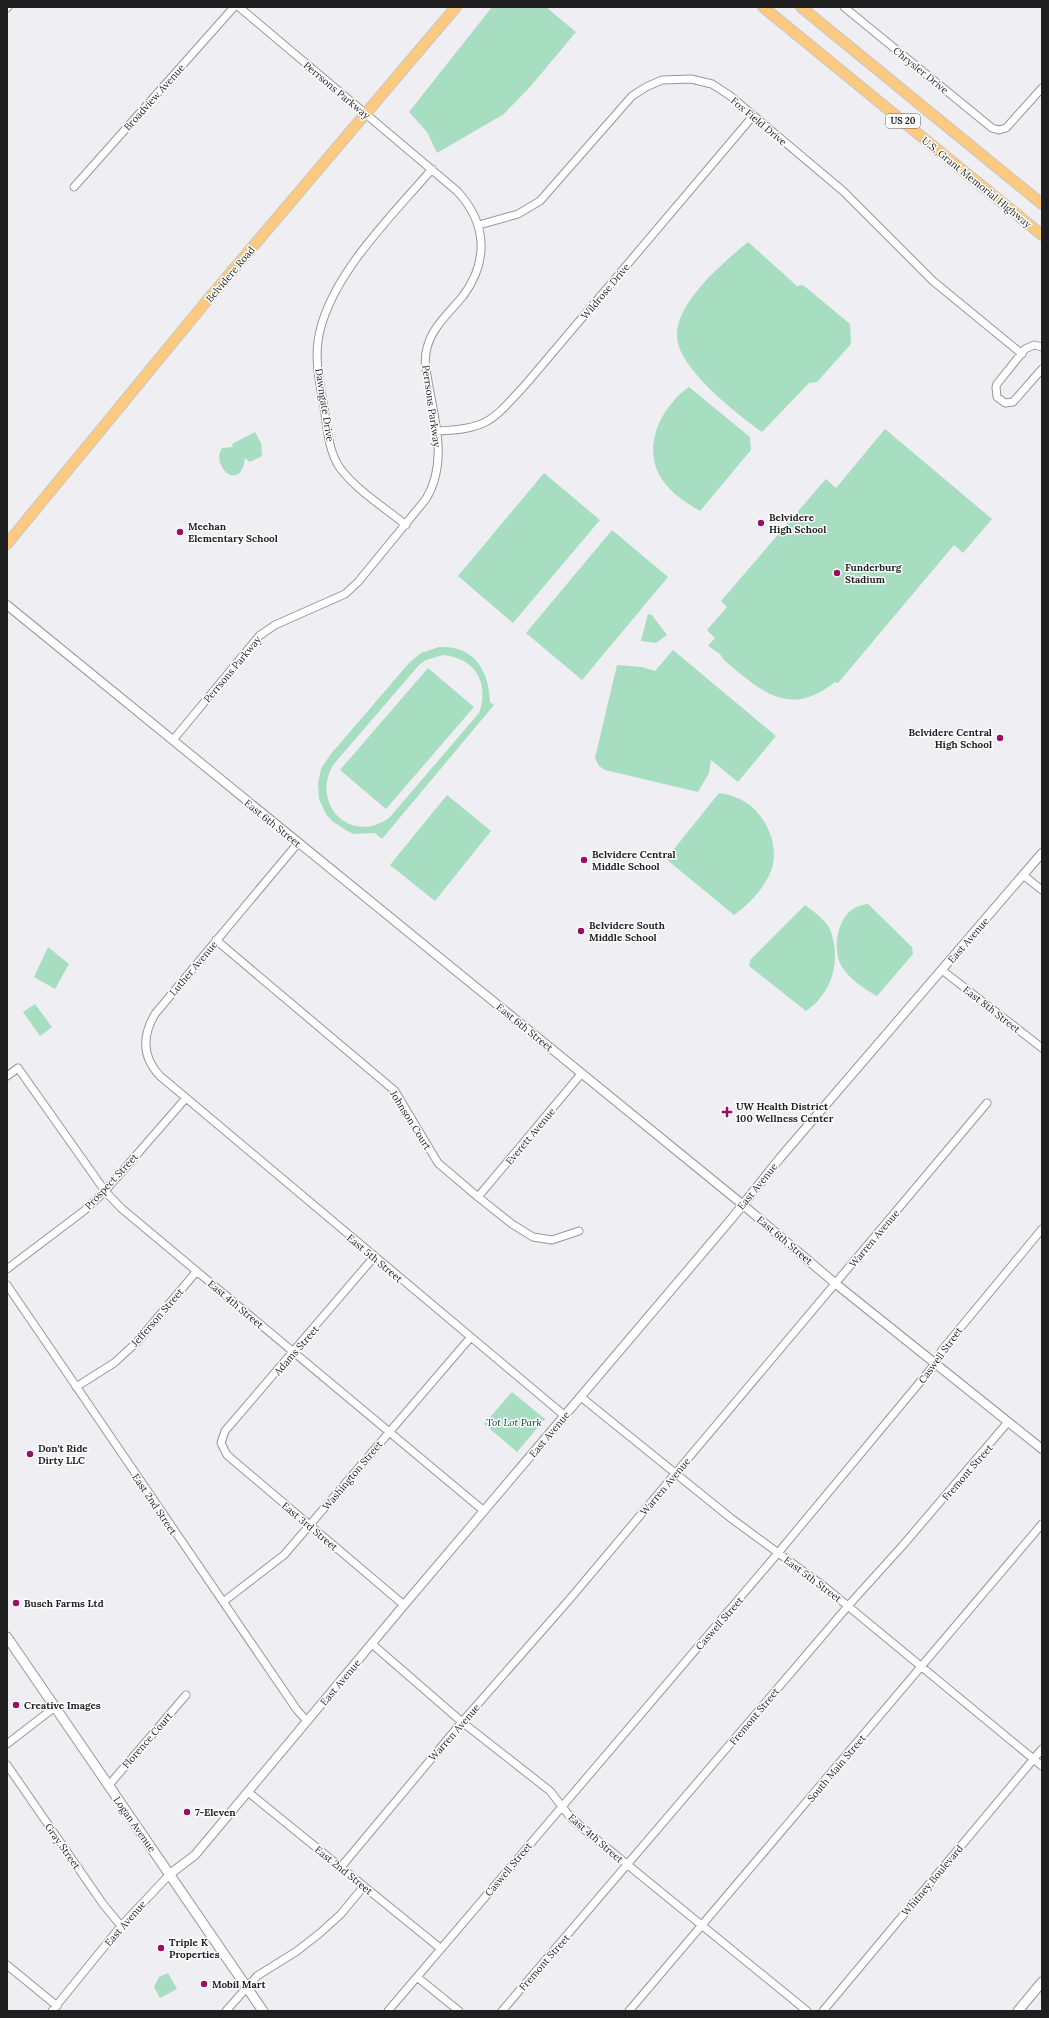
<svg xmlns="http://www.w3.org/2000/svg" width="1049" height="2018" viewBox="0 0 1049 2018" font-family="Lora,serif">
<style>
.green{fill:#a7ddc0;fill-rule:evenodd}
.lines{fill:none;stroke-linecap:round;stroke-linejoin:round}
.minor-casing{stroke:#97979b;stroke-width:9}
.tertiary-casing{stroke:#97979b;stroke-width:10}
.secondary-casing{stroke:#97979b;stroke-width:11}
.primary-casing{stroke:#c9c9c9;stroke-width:12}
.minor{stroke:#fff;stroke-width:7}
.tertiary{stroke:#fff;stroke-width:8}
.secondary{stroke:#fff;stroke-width:9}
.primary{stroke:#fbc97f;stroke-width:10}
.poi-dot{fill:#990f61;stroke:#fff;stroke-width:1.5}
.labels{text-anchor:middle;stroke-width:3;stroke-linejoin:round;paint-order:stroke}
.shield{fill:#fff;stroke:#626263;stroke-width:1}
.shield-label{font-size:9px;font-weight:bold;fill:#1f1f20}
.street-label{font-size:10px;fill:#1f1f20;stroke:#fff}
.poi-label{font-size:10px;font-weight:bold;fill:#1f1f20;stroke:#fff;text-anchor:start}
.park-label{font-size:10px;font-style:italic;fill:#033622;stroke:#fff}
</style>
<rect width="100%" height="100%" fill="#efeff3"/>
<!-- green -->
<path class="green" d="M492,7H546L576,32L530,87L504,114L437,153L427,132L409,112Z
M748,242L797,286L803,285L850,324L851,344L817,382L809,383L762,432C737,414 676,367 677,335C677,301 724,262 748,242Z
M689,387L750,437L751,450L700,511C688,504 677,497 668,487C638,455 658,409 689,387Z
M885,429L992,519L963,553L954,545L838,683L835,682C789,719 761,691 724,660L720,654L708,646L715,638L707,630L727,607L721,601L818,488L826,479L836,488Z
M255,432L261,443L262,456L250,462L245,458C241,494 210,466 222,448L233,447L232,444Z
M544,473L600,520L513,623L458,576Z
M612,530L668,577L582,680L526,633Z
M648,614L652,615L667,635L656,643L641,641Z
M439,647C474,645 489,670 490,702L494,705L382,839L375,833L354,834L347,831L332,821L326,814L319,799L318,783L321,769L330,755L409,663L421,653ZM443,655C475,658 490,683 479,713L390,817C352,846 310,805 333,765L419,665L426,660Z
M673,650L776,736L738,782L711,760L709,773L698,792L605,770L599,766L595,758L617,665L642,667L655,671Z
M428,668L474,707L386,809L340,770Z
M719,793C746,796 765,814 772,840C774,849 775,859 772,868C765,888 751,902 734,915L666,859Z
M447,795L491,831L435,901L390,865Z
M868,904L912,947L913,954L877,996C863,988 851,980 842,967C833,952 836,928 847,914C852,908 860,905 868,904Z
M805,905C814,912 827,920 831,932C841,962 832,993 806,1011L749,966L750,960Z
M48,947L69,964L55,989L34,977Z
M35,1004L52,1027L40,1036L23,1012Z
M512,1392L545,1419L517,1452L484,1424Z
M168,1973L177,1989L160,1998L154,1987L159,1977Z"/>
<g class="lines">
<defs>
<path id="minor" d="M844,7L992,128L999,130L1006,128L1042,88
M7,8L8,7
M74,187L234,7
M479,225L518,214L540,201L632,96L646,87L662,80L691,79L712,84L729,95L843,191L933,281L1022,354
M1042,347L1034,345L1025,349L997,384L996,387L997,397L1005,403L1013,402L1042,369
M437,431C488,429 492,421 526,384L753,116
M406,525C385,508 355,489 340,468C328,451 327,426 324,407C320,385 315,363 318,341C327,278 392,216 432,169
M173,740L259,636L275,625L345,594L358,582L426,499C447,464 436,425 429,387C427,374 423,361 427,348C432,327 450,312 463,296C489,261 487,223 457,191L239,7
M298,843L155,1014C142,1036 142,1057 160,1076L565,1416
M1023,875L1042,890
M216,940L395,1091L438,1163L478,1197L512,1224L533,1237L552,1240L579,1231
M942,970L1042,1048
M7,1076L18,1068L105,1191L121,1208L484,1511
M478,1197L581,1074
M374,1257L225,1431L221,1443L227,1455L404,1605
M7,1269L85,1210L105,1191L186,1098
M7,1285L297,1710L307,1721
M76,1387L114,1363L137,1342L196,1272
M581,1397L732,1519L826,1588L1042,1766
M223,1602L284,1555L470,1338
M372,1644L462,1722L550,1791L571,1818L585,1830L807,2011
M7,1744L55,1707
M7,1765L103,1904L121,1926
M109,1785L186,1695
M248,1792L440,1948
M341,1867L462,1722L569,1600L987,1103
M7,1965L57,2006
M417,1977L459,2011
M52,2011L121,1926L170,1874
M226,2011L257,1976L297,1951L320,1933L341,1914L364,1886
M388,2011L778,1553L935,1364L942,1350L1042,1229
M502,2011L848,1606L904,1544L1008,1422
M629,2011L1042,1524
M823,2011L1042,1749"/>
<path id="tertiary" d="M7,605L742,1204L836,1284L1042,1449
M170,1874L195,1855L404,1605L733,1217L780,1158L1042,853"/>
<path id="secondary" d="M7,1637L263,2011
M1018,2011L1042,1982"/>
<path id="primary" d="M763,7L1042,235
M801,7L1042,204
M7,544L205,303L456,7"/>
</defs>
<!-- minor casing -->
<use href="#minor" class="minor-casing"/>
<!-- tertiary casing -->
<use href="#tertiary" class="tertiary-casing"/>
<!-- secondary casing -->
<use href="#secondary" class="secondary-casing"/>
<!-- primary casing -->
<use href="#primary" class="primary-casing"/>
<!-- minor -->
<use href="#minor" class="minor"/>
<!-- tertiary -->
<use href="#tertiary" class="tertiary"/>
<!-- secondary -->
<use href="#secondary" class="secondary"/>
<!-- primary -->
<use href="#primary" class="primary"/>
</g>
<!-- markers -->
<g class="poi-dot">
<circle cx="761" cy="523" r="4"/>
<circle cx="180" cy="532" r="4"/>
<circle cx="837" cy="573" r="4"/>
<circle cx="1000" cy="738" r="4"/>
<circle cx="584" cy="860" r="4"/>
<circle cx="581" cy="931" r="4"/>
<path d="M725 1106h4v4h4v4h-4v4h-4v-4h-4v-4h4z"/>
<circle cx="30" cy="1454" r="4"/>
<circle cx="16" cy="1603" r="4"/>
<circle cx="16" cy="1705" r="4"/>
<circle cx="187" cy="1812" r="4"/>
<circle cx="161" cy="1948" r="4"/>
<circle cx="204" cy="1984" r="4"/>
</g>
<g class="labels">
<!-- shield labels -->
<rect class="shield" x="886" y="114" width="34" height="14" rx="3"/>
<g class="shield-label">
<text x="903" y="124">US 20</text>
</g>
<!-- street labels -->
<g class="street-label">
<text transform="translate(921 70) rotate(39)" y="4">Chrysler Drive</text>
<text transform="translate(337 90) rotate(40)" y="4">Perrsons Parkway</text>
<text transform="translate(154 97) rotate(-48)" y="4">Broadview Avenue</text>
<text transform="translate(759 121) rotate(40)" y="4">Fox Field Drive</text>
<text transform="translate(977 182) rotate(39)" y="4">U.S. Grant Memorial Highway</text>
<text transform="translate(230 274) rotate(-50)" y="4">Belvidere Road</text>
<text transform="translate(605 291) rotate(-50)" y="4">Wildrose Drive</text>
<text transform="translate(325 405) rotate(81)" y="4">Dawngate Drive</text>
<text transform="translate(432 406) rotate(82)" y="4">Perrsons Parkway</text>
<text transform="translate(232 669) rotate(-50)" y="4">Perrsons Parkway</text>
<text transform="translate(273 823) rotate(39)" y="4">East 6th Street</text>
<text transform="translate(968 940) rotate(-49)" y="4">East Avenue</text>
<text transform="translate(193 968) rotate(-50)" y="4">Luther Avenue</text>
<text transform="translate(992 1009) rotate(38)" y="4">East 8th Street</text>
<text transform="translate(525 1027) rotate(39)" y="4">East 6th Street</text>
<text transform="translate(411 1120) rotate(58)" y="4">Johnson Court</text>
<text transform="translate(530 1136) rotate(-50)" y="4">Everett Avenue</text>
<text transform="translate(111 1181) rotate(-47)" y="4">Prospect Street</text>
<text transform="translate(757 1186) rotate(-51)" y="4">East Avenue</text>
<text transform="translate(874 1238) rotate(-50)" y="4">Warren Avenue</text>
<text transform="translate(785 1240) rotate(40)" y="4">East 6th Street</text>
<text transform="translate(375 1258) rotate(40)" y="4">East 5th Street</text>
<text transform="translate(236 1304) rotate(40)" y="4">East 4th Street</text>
<text transform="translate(157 1317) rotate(-49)" y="4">Jefferson Street</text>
<text transform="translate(296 1350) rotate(-49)" y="4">Adams Street</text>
<text transform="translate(940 1355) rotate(-54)" y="4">Caswell Street</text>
<text transform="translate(549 1434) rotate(-50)" y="4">East Avenue</text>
<text transform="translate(967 1472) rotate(-49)" y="4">Fremont Street</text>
<text transform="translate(352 1475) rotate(-50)" y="4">Washington Street</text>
<text transform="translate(665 1486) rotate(-50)" y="4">Warren Avenue</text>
<text transform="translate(155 1504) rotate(56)" y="4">East 2nd Street</text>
<text transform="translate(310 1526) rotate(40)" y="4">East 3rd Street</text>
<text transform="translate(813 1579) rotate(37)" y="4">East 5th Street</text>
<text transform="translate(719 1623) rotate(-49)" y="4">Caswell Street</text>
<text transform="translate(340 1682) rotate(-50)" y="4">East Avenue</text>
<text transform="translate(754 1716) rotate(-50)" y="4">Fremont Street</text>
<text transform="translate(454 1732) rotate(-49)" y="4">Warren Avenue</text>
<text transform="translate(147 1740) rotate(-49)" y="4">Florence Court</text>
<text transform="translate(836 1768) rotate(-50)" y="4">South Main Street</text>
<text transform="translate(135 1824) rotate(55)" y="4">Logan Avenue</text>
<text transform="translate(596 1838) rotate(41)" y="4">East 4th Street</text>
<text transform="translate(63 1846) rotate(55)" y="4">Gray Street</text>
<text transform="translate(508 1869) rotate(-50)" y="4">Caswell Street</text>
<text transform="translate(344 1870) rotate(39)" y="4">East 2nd Street</text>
<text transform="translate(932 1880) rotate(-50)" y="4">Whitney Boulevard</text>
<text transform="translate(125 1923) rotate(-49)" y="4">East Avenue</text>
<text transform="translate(544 1962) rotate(-49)" y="4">Fremont Street</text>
</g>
<!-- poi labels -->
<g class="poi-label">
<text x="769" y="521">Belvidere<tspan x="769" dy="12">High School</tspan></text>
<text x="188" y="530">Meehan<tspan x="188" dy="12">Elementary School</tspan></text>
<text x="845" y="571">Funderburg<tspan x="845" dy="12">Stadium</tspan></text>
<text x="992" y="736" text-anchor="end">Belvidere Central<tspan x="992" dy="12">High School</tspan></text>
<text x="592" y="858">Belvidere Central<tspan x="592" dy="12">Middle School</tspan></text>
<text x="589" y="929">Belvidere South<tspan x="589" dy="12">Middle School</tspan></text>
<text x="736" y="1110">UW Health District<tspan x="736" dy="12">100 Wellness Center</tspan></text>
<text x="38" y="1452">Don’t Ride<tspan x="38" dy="12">Dirty LLC</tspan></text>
<text x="24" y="1607">Busch Farms Ltd</text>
<text x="24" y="1709">Creative Images</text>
<text x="195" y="1816">7-Eleven</text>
<text x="169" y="1946">Triple K<tspan x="169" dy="12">Properties</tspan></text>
<text x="212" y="1988">Mobil Mart</text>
</g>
<!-- park labels -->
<g class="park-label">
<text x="514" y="1426">Tot Lot Park</text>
</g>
</g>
<!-- border -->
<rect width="1049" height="2018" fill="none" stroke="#1f1f20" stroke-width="16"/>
</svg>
